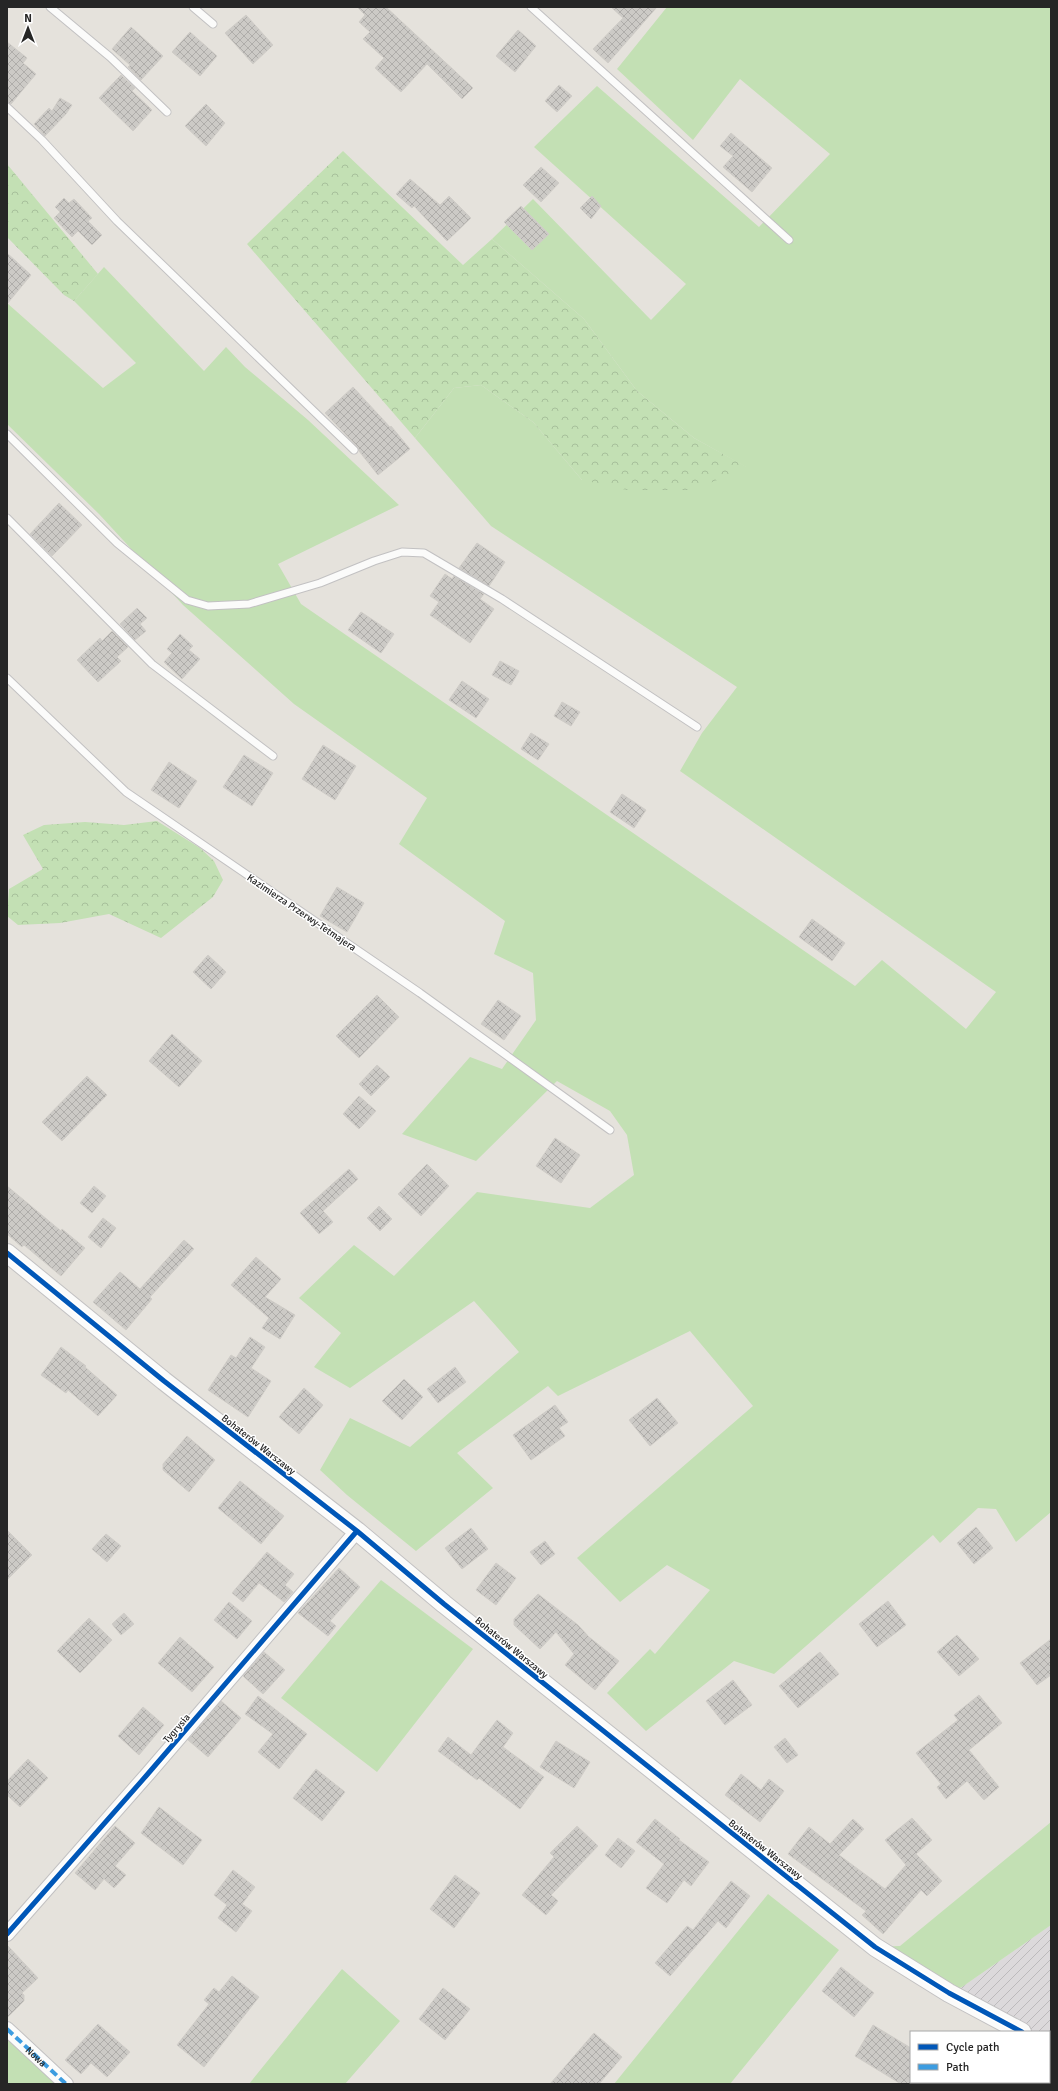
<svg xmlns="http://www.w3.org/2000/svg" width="1058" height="2091" viewBox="0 0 1058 2091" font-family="Signika,sans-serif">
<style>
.industrial{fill:url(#industrial-furrows)}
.grass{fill:#c3e0b4}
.forest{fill:url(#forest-crowns)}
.building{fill:url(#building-cross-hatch);stroke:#d0cdc8}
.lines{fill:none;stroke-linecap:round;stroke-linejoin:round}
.service-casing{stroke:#c2c1c2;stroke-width:9}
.minor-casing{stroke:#c2c1c2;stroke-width:16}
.tertiary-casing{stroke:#c2c1c2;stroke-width:20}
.service{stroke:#fbfbfa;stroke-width:7}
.minor{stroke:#fbfbfa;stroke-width:14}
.tertiary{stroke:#fbfbfa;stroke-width:18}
.quiet{stroke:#3c9ce0;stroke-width:4;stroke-dasharray:8 4;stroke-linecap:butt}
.cycleway-casing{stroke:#fff;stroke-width:8}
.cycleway{stroke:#0057b8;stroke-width:5}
.labels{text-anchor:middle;stroke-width:3;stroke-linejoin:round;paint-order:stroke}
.street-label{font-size:10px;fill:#262626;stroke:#fff}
</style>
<defs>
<pattern id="industrial-furrows" width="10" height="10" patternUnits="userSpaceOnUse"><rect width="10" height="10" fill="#dcd9db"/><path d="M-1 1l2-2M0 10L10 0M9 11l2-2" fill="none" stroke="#bdbabc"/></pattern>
<pattern id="forest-crowns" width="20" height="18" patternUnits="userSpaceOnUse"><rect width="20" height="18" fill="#c3e0b4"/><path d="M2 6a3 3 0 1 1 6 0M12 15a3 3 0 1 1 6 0" fill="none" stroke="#a7c09b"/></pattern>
<pattern id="building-cross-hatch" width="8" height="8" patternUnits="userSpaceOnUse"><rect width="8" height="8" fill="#cccac6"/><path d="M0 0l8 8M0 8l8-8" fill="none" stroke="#afadaa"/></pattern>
</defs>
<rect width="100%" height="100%" fill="#e5e2dc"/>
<!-- industrial -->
<path class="industrial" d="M1051,1925V2045L1049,2044V2032H1022L949,1993L962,1987Z"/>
<!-- grass -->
<path class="grass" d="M667,7H1051V1512L1016,1542L996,1509L978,1508L940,1543L933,1535L774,1674L734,1661L646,1731L607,1693L650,1649L655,1654L710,1590L667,1565L620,1602L577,1558L753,1406L690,1331L558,1396L548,1386L457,1453L493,1488L416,1551L347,1495L320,1470L350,1418L410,1447L519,1352L474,1301L350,1388L314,1367L341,1333L299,1298L354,1245L394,1276L477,1192L590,1208L634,1175L627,1135L610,1111L557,1081L476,1161L402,1134L470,1057L502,1069L536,1020L533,973L494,954L505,921L399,844L427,798L294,704L183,605L99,514L7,424V303L103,388L136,363L74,301L104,267L204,371L226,347L245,367L308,420L399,505L278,564L301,604L855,986L882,960L966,1029L996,992L680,771L702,733L737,687L491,526L415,438L454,388L481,385L533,422L582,480L746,467L694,438L637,391L584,319L492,239L533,199L651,320L686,284L534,147L597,86L759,227L830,154L740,79L693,140L617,69Z
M381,1580L473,1649L377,1772L281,1698Z
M1051,1822V1925L962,1987L949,1993L875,1947L900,1946Z
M768,1894L839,1950L730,2084H614Z
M342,1969L400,2021L345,2084H249Z
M7,2037L58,2084H7Z"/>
<!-- forest -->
<path class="forest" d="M343,151L463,265L492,239L584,319L637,391L694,438L747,467L694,490H627L582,480L533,422L481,385L454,388L415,438L247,244Z
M7,164L98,274L74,301L64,295L7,237Z
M157,821L200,848L214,861L223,880L213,897L161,938L109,914L60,923L18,925L7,916L9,889L43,869L23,835L44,825L85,822L124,825Z"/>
<!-- building -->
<path class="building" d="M357,7H386L473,88L462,99L427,64L401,92L375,68L384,58L363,39L370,32L359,22L365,15Z
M611,7H657L608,63L593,49L623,18Z
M246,15L273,45L253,64L225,33Z
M131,27L163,56L141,80L128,67L130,65L112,49Z
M518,30L536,46L515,72L496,56Z
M190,32L217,56L200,76L172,52Z
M7,42L27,58L23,63L36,74L11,104L7,102Z
M121,75L135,88L132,91L152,110L133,131L99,98Z
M559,85L572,96L557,112L545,101Z
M60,98L72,105L66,114L45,136L34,124L49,108L52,111Z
M206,104L225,123L206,146L185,126Z
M731,133L772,168L752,192L723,167L733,156L720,146Z
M541,167L559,183L541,202L523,185Z
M410,179L440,205L449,196L471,218L447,241L414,206L412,208L396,194Z
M592,196L601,206L591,219L580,208Z
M64,198L69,203L74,199L92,218L88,221L102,235L92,245L78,231L72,237L54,218L60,212L55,207Z
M521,206L549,234L532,250L504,222Z
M7,253L31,275L7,304Z
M353,387L390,427L391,426L410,449L378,475L359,451L357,446L325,413Z
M59,503L82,525L52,556L30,534Z
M477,543L505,562L489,586L459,568Z
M445,574L452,579L454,576L484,594L480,599L494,609L470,643L430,615L439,602L430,596Z
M137,608L147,618L140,624L146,631L135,640L120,624Z
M361,612L394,634L381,653L348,630Z
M112,631L128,647L117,657L121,661L98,682L77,660L100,638L102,641Z
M180,634L193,646L189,650L200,659L182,679L164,662L172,653L167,649Z
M500,661L519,671L511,685L492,675Z
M462,681L489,699L476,718L449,700Z
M562,702L580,712L571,726L554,716Z
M531,733L549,744L538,760L521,749Z
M323,745L356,766L335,800L302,779Z
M244,755L273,773L252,806L223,787Z
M169,762L197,781L179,808L151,790Z
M622,794L646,810L634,828L610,812Z
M337,887L364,903L347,932L320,916Z
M812,919L845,943L832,961L799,937Z
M208,955L226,972L211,989L193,972Z
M377,995L399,1017L359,1058L336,1036Z
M498,1000L521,1016L504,1040L481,1024Z
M172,1034L202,1061L179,1087L149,1061Z
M377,1065L390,1077L371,1096L359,1084Z
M87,1076L107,1095L62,1141L42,1122Z
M359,1096L376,1111L359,1129L343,1114Z
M555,1138L580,1155L561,1183L536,1166Z
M427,1164L449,1186L421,1216L398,1194Z
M349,1169L358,1179L323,1211L333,1222L319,1234L300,1213Z
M7,1186L61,1231L62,1229L85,1248L61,1276L24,1245L22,1247L7,1234Z
M94,1186L106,1196L92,1213L80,1203Z
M379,1206L392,1219L380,1231L367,1218Z
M103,1218L116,1228L101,1248L88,1237Z
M184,1240L194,1249L150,1297L152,1299L126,1330L93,1302L120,1272L140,1289Z
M256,1257L281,1279L265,1297L295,1315L280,1339L262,1328L269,1318L231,1285Z
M250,1337L265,1347L251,1368L271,1381L248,1417L208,1390L231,1355L236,1358Z
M61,1347L86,1366L85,1367L117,1395L98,1416L68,1390L66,1393L41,1375Z
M455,1367L466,1382L438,1403L427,1389Z
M404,1379L423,1397L402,1420L382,1401Z
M304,1388L323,1405L299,1434L279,1417Z
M657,1398L678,1423L650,1446L629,1420Z
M555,1405L568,1422L559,1428L565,1436L531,1460L513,1435Z
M187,1436L215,1460L189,1492L163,1470V1464Z
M240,1481L284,1516L261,1544L218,1508Z
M976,1527L993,1548L974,1564L957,1543Z
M471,1528L488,1549L462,1569L445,1548Z
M7,1530L32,1555L7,1580Z
M106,1534L121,1546L107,1562L92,1549Z
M545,1541L555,1554L541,1565L530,1552Z
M267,1552L294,1574L285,1585L293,1592L284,1602L259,1583L243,1602L232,1593Z
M496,1563L516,1578L496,1605L476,1590Z
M339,1568L360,1587L330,1621L336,1626L328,1636L298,1613Z
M538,1594L578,1625L589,1637L619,1661L595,1690L565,1665L574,1654L556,1632L540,1649L514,1625V1619Z
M888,1601L906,1625L877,1647L859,1624Z
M229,1602L252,1621L237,1639L214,1620Z
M124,1613L134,1624L121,1635L112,1624Z
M89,1618L112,1640L80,1673L57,1651Z
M957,1635L979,1659L959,1676L937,1652Z
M180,1637L214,1667L192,1692L158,1663Z
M1051,1639V1675L1037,1685L1020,1663Z
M264,1652L285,1670L263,1694L243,1676Z
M820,1652L839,1674L798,1708L779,1686Z
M733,1680L752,1705L725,1725L706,1701Z
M979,1695L1002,1723L969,1750L999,1787L984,1800L967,1781L946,1799L937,1787L941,1784L916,1753L958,1720L954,1715Z
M258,1696L307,1734L279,1769L258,1752L273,1734L245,1714Z
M221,1701L241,1718L208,1757L188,1740Z
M143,1707L164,1725L139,1755L118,1736Z
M497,1720L513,1733L503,1747L544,1777L520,1809L479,1778L477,1780L438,1751L448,1737L471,1755Z
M785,1738L798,1755L787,1763L774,1747Z
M556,1741L590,1762L574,1788L540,1767Z
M28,1759L48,1778L20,1807L7,1795V1781Z
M316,1769L345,1792L322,1821L293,1798Z
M741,1774L761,1790L769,1779L784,1791L760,1822L725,1795Z
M159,1807L202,1840L183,1865L141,1833Z
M912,1818L932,1840L916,1854L942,1881L927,1896L921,1890L883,1934L862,1915L866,1911L788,1854L809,1827L830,1844L853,1819L864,1829L839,1855L885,1889L906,1865L885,1840Z
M655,1819L680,1839L679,1840L709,1862L691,1886L684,1880L667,1903L646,1888L664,1864L636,1842Z
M115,1826L135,1843L115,1866L126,1875L114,1888L104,1879L95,1890L75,1873Z
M577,1826L598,1846L551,1895L558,1901L546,1915L522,1895L554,1857L550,1853Z
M618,1838L635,1851L621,1868L605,1855Z
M233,1870L255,1887L242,1904L252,1911L236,1932L218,1918L227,1905L214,1895Z
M455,1875L480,1893L454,1928L430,1909Z
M731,1881L750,1896L726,1928L718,1921L670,1976L655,1963L687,1926L693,1930Z
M7,1945L38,1978L22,1993L24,1995V2001L7,2018Z
M841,1967L874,1993L854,2017L822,1991Z
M232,1976L259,1997L204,2067L177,2045L209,2004L204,2000L214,1988L219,1992Z
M443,1988L470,2009L445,2040L419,2019Z
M98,2024L130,2052L107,2077L91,2063L81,2074L65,2060Z
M873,2025L911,2048V2084H901L855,2056Z
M594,2033L622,2057L599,2084H550Z"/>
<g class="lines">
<defs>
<path id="service" d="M50,7L110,57L167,112
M193,7L213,24
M531,7L789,240
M7,107L42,140L117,221L354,450
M7,434L117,543L187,600L208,606L249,604L320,583L374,561L402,552L424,553L502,599L697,727
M7,518L152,664L273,756
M7,678L126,792L420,993L610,1130"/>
<g id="minor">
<path d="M7,1934L146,1776L357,1531"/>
<path id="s1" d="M7,2029L66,2084"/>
</g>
<path id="tertiary" d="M7,1253L164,1381L357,1531L444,1604L875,1947L949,1993L1022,2032
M1049,2044L1051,2045"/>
</defs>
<!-- service casing -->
<use href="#service" class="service-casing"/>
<!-- minor casing -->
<use href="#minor" class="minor-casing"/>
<!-- tertiary casing -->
<use href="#tertiary" class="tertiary-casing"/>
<!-- service -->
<use href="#service" class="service"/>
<!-- minor -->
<use href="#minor" class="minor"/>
<!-- tertiary -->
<use href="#tertiary" class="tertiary"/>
<!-- quiet -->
<path class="quiet" d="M7,2029L66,2084"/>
<defs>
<path id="cycleway" d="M7,1253L164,1381L357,1531L444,1604L875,1947L949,1993L1022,2032
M7,1934L146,1776L357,1531"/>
</defs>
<!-- cycleway casing -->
<use href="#cycleway" class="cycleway-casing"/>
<!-- cycleway -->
<use href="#cycleway" class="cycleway"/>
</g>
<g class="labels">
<!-- street labels -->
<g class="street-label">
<text transform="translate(302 912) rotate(34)" y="4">Kazimierza Przerwy-Tetmajera</text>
<text transform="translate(259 1444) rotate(38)" y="4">Bohaterów Warszawy</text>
<text transform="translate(512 1647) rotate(39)" y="4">Bohaterów Warszawy</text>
<text transform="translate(176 1728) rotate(-49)" y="4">Tygrysia</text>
<text transform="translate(766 1849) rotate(38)" y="4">Bohaterów Warszawy</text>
<text dy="4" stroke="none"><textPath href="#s1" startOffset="40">Nowa</textPath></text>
</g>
</g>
<!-- border -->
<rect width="1058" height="2091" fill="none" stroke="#262626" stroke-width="16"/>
<!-- legend -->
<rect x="910" y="2031" width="140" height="52" fill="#ffffff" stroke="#a8a8a8"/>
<rect x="918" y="2044" width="20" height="6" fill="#0057b8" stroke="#a8a8a8"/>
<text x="946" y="2051" font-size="12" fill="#262626">Cycle path</text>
<rect x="918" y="2064" width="20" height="6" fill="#3c9ce0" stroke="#a8a8a8"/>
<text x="946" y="2071" font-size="12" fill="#262626">Path</text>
<!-- north arrow -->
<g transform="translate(28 28)" stroke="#ffffff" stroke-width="3" paint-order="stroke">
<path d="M0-3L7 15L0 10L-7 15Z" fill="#262626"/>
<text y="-6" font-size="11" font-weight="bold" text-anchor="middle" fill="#262626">N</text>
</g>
</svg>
